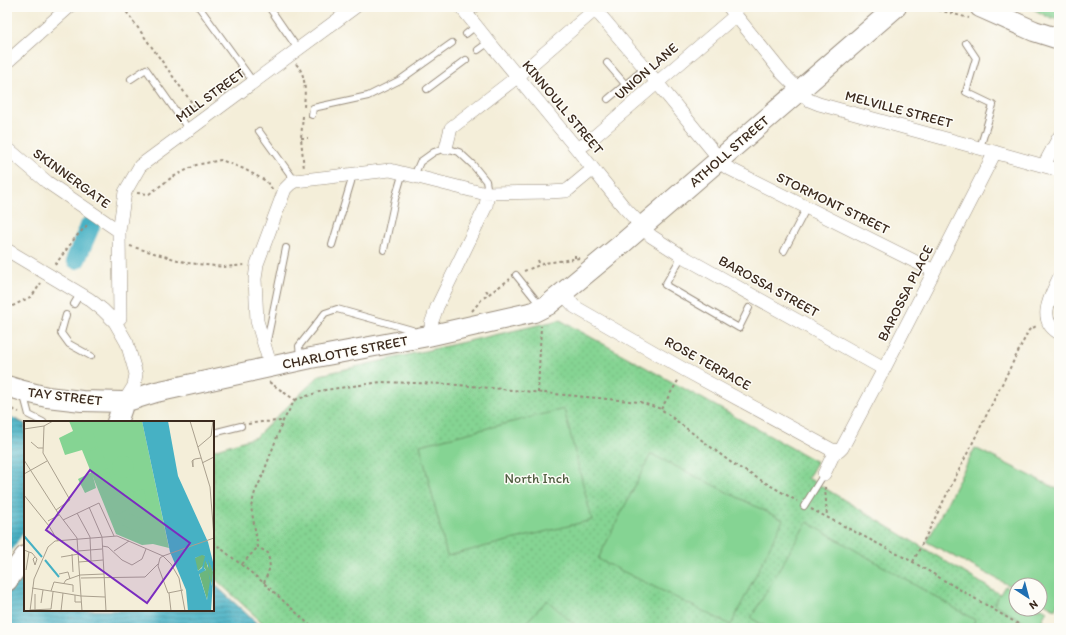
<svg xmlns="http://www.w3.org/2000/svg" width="1066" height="635" viewBox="0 0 1066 635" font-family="Itim,sans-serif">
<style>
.grass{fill:url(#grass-tufts);stroke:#607f58}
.park{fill:url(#park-dots);stroke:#607f58}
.pitch{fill:#85d493;stroke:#607f58}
.water{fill:url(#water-rules);stroke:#406e71}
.pier{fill:#f4eed9}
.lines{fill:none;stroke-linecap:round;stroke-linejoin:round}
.river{stroke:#46b1c4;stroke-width:20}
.lane-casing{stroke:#988c7c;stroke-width:8}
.street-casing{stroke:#988c7c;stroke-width:14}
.primary-casing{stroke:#988c7c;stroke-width:22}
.path{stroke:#988c7c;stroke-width:2;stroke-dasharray:3 3;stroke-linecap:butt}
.lane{stroke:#fff;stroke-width:6}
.street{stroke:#fff;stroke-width:13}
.primary{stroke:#fff;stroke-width:20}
.labels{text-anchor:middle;stroke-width:3;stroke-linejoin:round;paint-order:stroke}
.street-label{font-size:14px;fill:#3b2a1e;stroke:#fdfcf7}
.park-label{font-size:14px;fill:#515d41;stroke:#fdfcf7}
.inset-river{fill:none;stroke:#46b1c4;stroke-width:2}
.inset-road{fill:none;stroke:#aaa08e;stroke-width:1}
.view{fill:#7b2cbf;fill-opacity:0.15;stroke:#7b2cbf;stroke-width:2}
.inset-edge{fill:none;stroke:#3b2a1e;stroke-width:2}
</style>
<defs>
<pattern id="grass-tufts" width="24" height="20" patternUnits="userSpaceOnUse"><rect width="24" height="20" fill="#85d493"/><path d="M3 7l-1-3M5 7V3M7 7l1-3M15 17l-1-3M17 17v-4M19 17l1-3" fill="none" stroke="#74b67e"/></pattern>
<pattern id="park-dots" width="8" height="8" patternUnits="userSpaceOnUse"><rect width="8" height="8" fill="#85d493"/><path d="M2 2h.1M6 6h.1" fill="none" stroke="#74b67e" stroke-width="1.8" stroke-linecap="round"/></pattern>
<pattern id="water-rules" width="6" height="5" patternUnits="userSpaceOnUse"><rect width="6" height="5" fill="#46b1c4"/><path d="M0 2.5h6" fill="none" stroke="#3c909f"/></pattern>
</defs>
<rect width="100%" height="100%" fill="#fdfcf7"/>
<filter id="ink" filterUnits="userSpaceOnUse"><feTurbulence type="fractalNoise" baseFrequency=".025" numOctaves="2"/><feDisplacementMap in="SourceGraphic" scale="8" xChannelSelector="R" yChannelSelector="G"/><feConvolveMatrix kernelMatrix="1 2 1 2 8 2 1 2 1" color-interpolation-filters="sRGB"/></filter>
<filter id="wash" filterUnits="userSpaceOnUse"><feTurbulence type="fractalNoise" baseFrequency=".012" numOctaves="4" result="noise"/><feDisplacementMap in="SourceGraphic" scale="16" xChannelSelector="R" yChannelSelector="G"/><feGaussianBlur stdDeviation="0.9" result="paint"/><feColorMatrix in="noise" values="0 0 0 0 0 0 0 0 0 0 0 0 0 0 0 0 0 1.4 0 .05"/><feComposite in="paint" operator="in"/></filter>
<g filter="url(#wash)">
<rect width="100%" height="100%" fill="#f4eed9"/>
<!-- grass -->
<path class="grass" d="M1030,7H1059V18L1051,19Z"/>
<!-- park -->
<path class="park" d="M560,320L817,462L808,478L1016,604V609H1024L1055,628H268L213,577V450L256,437L320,375Z"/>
<!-- pitch -->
<path class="pitch" d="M564,409L592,520L447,556L420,445Z
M975,448L1059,490V600L1055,609L1040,601V585H1016V589L927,542Z
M651,454L783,520L731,625L598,559Z
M807,522L975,620L971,628H768L751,618Z
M1005,586L1016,593V609H1040V607L1047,611L1037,628H1034L994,604Z
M547,600L578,628H521Z"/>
<!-- water -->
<path class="water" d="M7,415L25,424V610H213V583L262,628H7Z"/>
<!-- pier -->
<path class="pier" d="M25,531V564L7,589V557Z"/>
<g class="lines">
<!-- river -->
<path class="river" d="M76,259L90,226"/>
</g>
</g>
<g filter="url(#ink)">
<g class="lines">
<defs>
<path id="lane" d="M199,7L254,83
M269,7L298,49
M467,15L478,7
M466,34L476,26
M966,43L976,58L966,92L993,105L980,148
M478,50L489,42
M607,63L625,84
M131,79L146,69L189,130
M427,89L466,60
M608,99L645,68
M312,115L313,108L368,96L400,80L452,43
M259,131L295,181
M414,176L420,162L434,152L446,148L459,152L473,165L486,181L488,193
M332,245L351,182L352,175
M384,250L395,199L403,172
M784,251L807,207
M682,256L665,285L739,328L749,308
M516,275L540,305
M74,304L80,294
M66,315L61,333L69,344L91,356
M267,341L286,248
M300,357L299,346L325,313L337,309L405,328L412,330L414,334
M24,396L29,415L43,422
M213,433L241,426
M804,506L824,474"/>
<path id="street" d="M461,7L489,42L577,149L623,206L651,236L682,256L884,369
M729,7L783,74L809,100L819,104L1059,170
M594,11L600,15L645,68L726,167L934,271
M7,62L69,7
M7,148L47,182L119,231
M446,148L451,128L517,77L598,7
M577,149L588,142L736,15
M1044,165L1059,137
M7,250L89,299L103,310L115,322L127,343L136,374L134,386L124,402
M1059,278C1051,296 1036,320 1059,333
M562,293L575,307L685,370L832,450L839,451L842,448L884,369L995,152
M115,322L120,318L119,231L125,192L140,166L355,7
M433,334L431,324L437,307L486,206L488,193
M271,367L257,321L255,279L257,264L285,189L290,184L295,181L390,170L482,193L549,192L566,191L569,189L593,169
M824,474L835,451"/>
<path id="primary" d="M980,7L1034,31L1059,39
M7,386L23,391L47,397L82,401L124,402L156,392L311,358L428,336L534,312L548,305L623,243L896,7
M117,422L124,402
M7,581L25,556"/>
</defs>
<!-- lane casing -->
<use href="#lane" class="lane-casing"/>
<!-- street casing -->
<use href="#street" class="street-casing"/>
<!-- primary casing -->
<use href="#primary" class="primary-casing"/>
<!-- path -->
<path class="path" d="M123,7L197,110
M927,7L969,18
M296,64C307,75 305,93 304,107
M303,116L301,138L304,169
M301,138H308
M137,193L149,194L171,178L196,165L221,160L244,169L266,181L273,190
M130,246L188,263L224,267L245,265
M575,258V253
M538,260L540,265
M55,265L75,238L89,223
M524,271L545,263L580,258
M486,290L489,294
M7,309L32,296L41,283
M472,311L482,299L510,279
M538,393L541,326
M295,400L325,390L381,382L448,384L640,402L661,409L733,464L797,501
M7,407L19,412
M661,409L679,379
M248,424L261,422L283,421
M825,487L827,517
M811,509L913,562L1025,628
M213,542L264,583L313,628
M913,562L1029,330L1038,325
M242,564L258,547
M264,583L270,567L268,553L258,547L251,507L255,492L262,477L283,421L295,400L269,382"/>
<!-- lane -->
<use href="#lane" class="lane"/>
<!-- street -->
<use href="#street" class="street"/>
<!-- primary -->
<use href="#primary" class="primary"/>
</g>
</g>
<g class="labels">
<!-- street labels -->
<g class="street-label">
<text transform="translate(646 71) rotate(-41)" y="5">UNION LANE</text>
<text transform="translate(210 95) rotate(-36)" y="5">MILL STREET</text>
<text transform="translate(563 107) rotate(50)" y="5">KINNOULL STREET</text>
<text transform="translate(899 109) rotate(15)" y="5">MELVILLE STREET</text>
<text transform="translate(729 151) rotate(-41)" y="5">ATHOLL STREET</text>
<text transform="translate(72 178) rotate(36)" y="5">SKINNERGATE</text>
<text transform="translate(833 203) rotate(26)" y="5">STORMONT STREET</text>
<text transform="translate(769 286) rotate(29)" y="5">BAROSSA STREET</text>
<text transform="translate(905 293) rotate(-63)" y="5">BAROSSA PLACE</text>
<text transform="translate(345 352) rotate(-11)" y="5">CHARLOTTE STREET</text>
<text transform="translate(708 363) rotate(29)" y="5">ROSE TERRACE</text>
<text transform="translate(65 396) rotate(7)" y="5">TAY STREET</text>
</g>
<!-- park labels -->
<g class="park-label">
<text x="537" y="483">North Inch</text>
</g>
</g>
<!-- overview -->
<g transform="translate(24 421)">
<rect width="190" height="190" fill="#f4eed9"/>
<path d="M178,133L181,135L184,147V137L186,139L189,151L188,166L187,160L183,179L175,152L182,149L179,145L174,150L171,144V137Z" fill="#6cb67d"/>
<path d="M45,0H118L145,127L129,123L118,124L92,113L58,29L41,34L35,17L49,10Z" fill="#85d493"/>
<path d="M66,4L74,25L62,29L54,8ZM76,26L84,47L72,52L64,31ZM88 46a11 11 0 1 1 22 0a11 11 0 1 1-22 0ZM68,51L72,67L61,72L54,58ZM85,51L94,72L82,77L73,56ZM120,68L123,85L112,88L109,71ZM97,73L105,88L92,94L84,79ZM103,92L119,98L114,111L98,104Z" fill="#85d493"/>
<path d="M118,0H144L154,55L184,121L190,145L187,190H164L162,169L146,131ZM178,134L181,135L178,147L174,150L171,137ZM184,138L189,151L188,165L184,150L186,160L183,179L175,153L182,149L180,147L181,139L186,149Z" fill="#46b1c4" fill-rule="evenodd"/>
<path class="inset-river" d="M0,115L18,136M21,139L35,156"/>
<path class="inset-road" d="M166,0L186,66L190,116M20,5L19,32L46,79L32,89M0,8L20,5L29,0M7,21L14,27H19M174,26L187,15L189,0M0,39L34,92L53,117L58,190M169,39V46L168,40L169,39L171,38L177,37M178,42L190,36M0,53L23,40M0,74L25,105L34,120M65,86L78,116L82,190M53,92L66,116L67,140M39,99L75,82L90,115M24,100L35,94M31,120L93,115L139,135L147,143L155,157L161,190M78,125L84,126L98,139L108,144L118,138L122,128M0,129L5,131L2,149M54,130L78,128M90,130L105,120M5,131L8,132L13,138L11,144L9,138L11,136M48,133L49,151M139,135L136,137L134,145L144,172L159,169M139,135L190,117M37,136L55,133M55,141L79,139M35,153L44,151L46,158M57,157L121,156L134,143M40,162L42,159L56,154L80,153M8,167L57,175L81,176M27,170L30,161L49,164V171M145,172L147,190M51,174V181H57M17,182L19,169M6,189L27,188L29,171M11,189V173M6,190L10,158L24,126L31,120M37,190L39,172"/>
<path class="view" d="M66,49L166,122L123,182L22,109Z"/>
<rect width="190" height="190" class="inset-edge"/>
</g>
<!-- margin -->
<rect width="1066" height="635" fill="none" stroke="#fdfcf7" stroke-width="24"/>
<!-- north arrow -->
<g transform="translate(1028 597) rotate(144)"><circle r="19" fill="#fdfcf7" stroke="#afa8a0"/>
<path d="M0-3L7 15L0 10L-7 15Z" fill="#1f6fb2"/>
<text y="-6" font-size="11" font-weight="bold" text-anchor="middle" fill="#3b2a1e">N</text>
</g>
</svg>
